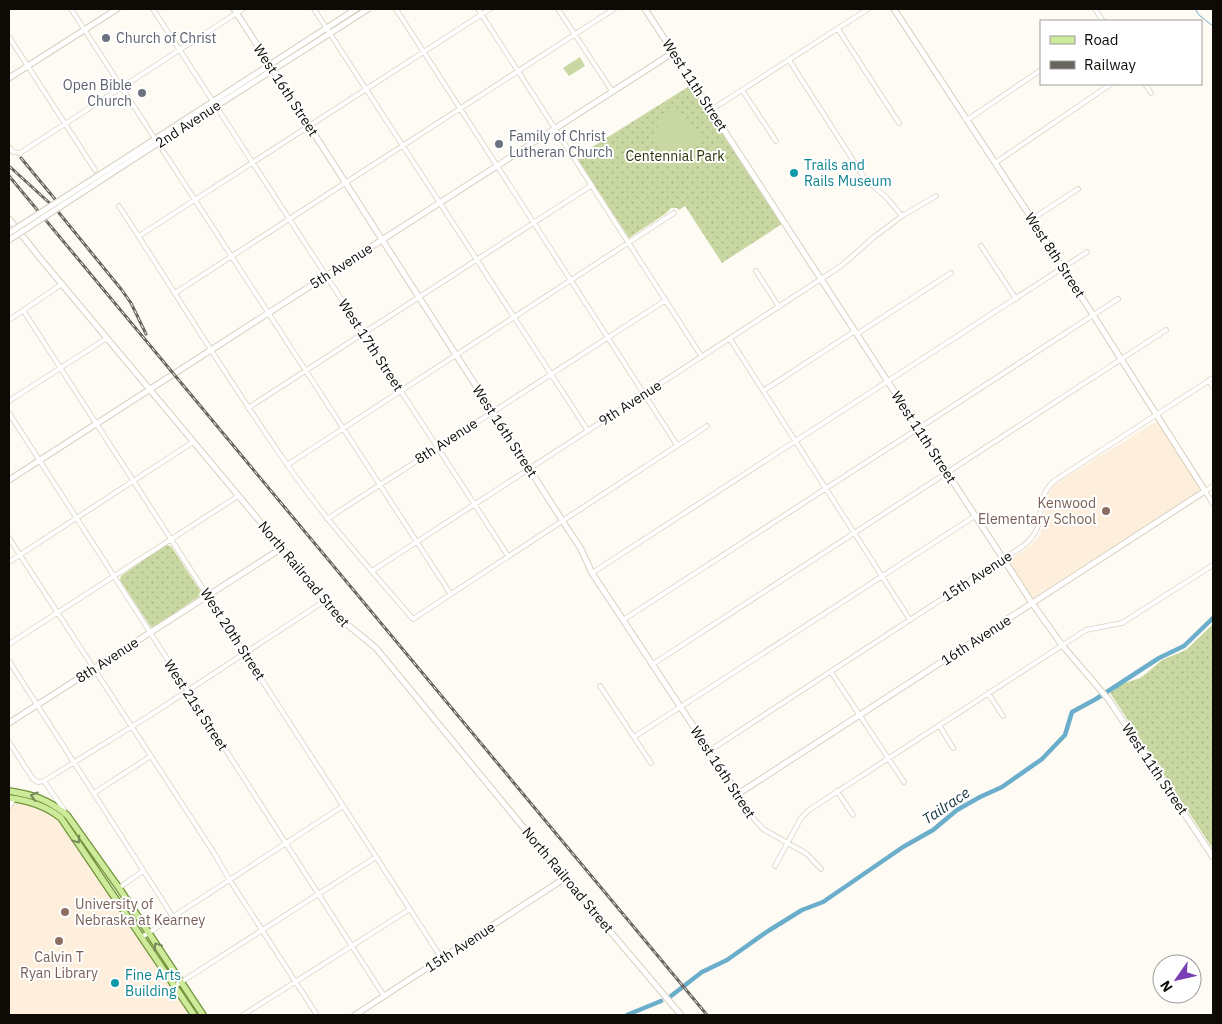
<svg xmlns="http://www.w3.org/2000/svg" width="1222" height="1024" viewBox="0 0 1222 1024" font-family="'IBM Plex Sans',sans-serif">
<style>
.education{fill:#fdefdb}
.grass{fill:url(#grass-dots)}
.pitch{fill:#c9d8a2}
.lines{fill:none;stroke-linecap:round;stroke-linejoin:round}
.stream{stroke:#6baecb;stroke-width:1}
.canal{stroke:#6baecb;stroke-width:4.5}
.street-casing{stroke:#d9d1c1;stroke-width:5.5}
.secondary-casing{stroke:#d9d1c1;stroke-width:7}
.primary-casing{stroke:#74943c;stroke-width:8}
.street{stroke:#fff;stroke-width:4}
.secondary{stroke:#fff;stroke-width:5}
.primary{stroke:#cdeb9b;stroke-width:5.5}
.rail-casing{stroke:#68655f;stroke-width:3}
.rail{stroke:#fff;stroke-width:1;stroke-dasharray:4;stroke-linecap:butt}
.secondary-bridge-casing{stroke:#d9d1c1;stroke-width:7;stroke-linecap:butt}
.secondary-bridge{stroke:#fff;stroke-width:5}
.oneway{stroke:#778658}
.worship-dot{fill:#6b7280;stroke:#fff;stroke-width:2}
.culture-dot{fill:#0f9aa8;stroke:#fff;stroke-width:2}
.education-dot{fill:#8d6e63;stroke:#fff;stroke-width:2}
.labels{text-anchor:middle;stroke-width:4;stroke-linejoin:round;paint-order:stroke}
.worship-label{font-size:14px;fill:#5b616d;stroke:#fff;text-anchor:start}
.street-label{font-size:14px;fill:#0e0b06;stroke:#fff}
.park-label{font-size:14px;fill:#2b3407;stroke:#fff}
.culture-label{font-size:14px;fill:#0d838f;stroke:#fff;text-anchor:start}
.education-label{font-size:14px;fill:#785e54;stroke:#fff;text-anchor:end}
.water-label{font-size:15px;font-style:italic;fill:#11313e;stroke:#fff}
</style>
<defs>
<pattern id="grass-dots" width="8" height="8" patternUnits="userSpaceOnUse" patternTransform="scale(1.25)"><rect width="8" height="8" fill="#c9d8a2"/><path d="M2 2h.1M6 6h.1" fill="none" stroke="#abb88a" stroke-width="1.8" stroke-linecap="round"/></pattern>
</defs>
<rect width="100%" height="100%" fill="#fefbf4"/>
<!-- education -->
<path class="education" d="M1157,421L1199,487V491L1033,598L1008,561L1031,545L1040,535L1045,519V503L1049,492L1055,484Z
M14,801L36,804L61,818L134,931L190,1015H9V809Z"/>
<!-- grass -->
<path class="grass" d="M691,85L782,224L722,263L685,206L679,210L677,208H671L665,214L629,238L576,157Z
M165,545L171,546L201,592V595L153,628L150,626L120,580L121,576Z
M1213,624V849L1110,693L1122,684L1140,678L1148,672L1162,660L1186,650Z"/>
<!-- pitch -->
<path class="pitch" d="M580,57L585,66L569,76L563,68Z
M674,107H676L695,134L699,137C697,143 687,150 681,150L664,160C652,138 653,122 674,107Z"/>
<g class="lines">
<!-- stream -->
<path class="stream" d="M1195,9L1199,15L1213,26"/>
<!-- canal -->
<path class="canal" d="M671,996L702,972L727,960L768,931L802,910L823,902L903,847L933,830L957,810L980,797L1002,787L1042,759L1065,735L1072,712L1096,699L1159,658L1184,646L1213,618
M627,1015L661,1001"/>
<defs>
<path id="street" d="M71,9L155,139
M153,9L508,556
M314,9L588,431
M396,9L677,445
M478,9L702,357
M558,9L612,91
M1095,9L1103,21
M838,29L899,123
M9,37L95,170
M789,60L865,179L886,197L902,216
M1145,84L1151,93
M742,90L776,141
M711,110L868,9
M967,120L1041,70
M158,143L450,593
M9,147L13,152L20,153L243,9
M995,163L1111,84
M119,206C175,292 228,380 286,463C324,518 369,568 413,619L707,426
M1032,219L1078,189
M139,236L490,9
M981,246L1016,299
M756,271L779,307
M175,293L614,9
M23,310L442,959
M9,320L62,284
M857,334L951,273
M730,339L910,620
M1209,380L1213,387
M763,391L855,331
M9,401L107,338
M248,408L592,185
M9,413L384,996
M287,465L674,213
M1213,486L1205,491L1213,504
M327,519L666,300
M9,538L214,853L229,879L317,1015
M9,562L193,442
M372,571L841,266L874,237L902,216L936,196
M592,573L1087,252
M623,620L1118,299
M9,644L238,496
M9,661L173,917
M653,664L1166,330
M831,672L904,782
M600,686L651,763
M988,693L1003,716
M939,725L953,748
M634,737L975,516
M9,742L33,779L38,782L44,781
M709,751L1023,546C1052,523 1030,503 1054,481L1213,378
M44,781L149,716L326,600
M44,781L64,810
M837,791L853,815
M94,793L151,756
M738,794L754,819L763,829L807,854L821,869
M9,807L14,799
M775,866L801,818L809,810L1086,630L1122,623L1213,565
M119,888L143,871
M142,937L343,806
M175,986L376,857
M243,1015L410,909"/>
<path id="secondary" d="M234,9L562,520L581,549L592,573L738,794L1205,491L1032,219L894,9
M645,9L1032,603L1062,645L1109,700L1213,857
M9,78L117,9
M135,152L356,9
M138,156L368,9
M9,219L40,258L343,621L376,648L565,878L681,1015
M9,480L674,52
M9,723L282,548
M355,1015L565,878"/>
<path id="primary" d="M9,791C34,795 47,799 67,815L119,888L203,1015
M9,798C28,800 46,806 61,818L194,1015"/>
</defs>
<!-- street casing -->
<use href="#street" class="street-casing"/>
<!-- secondary casing -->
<use href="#secondary" class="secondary-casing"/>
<!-- primary casing -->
<use href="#primary" class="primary-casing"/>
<!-- street -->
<use href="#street" class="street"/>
<!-- secondary -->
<use href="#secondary" class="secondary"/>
<!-- primary -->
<use href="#primary" class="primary"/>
<defs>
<path id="rail" d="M21,158L59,204
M9,166L55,208L121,289L131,303L146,334
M9,176L707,1015"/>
</defs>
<!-- rail casing -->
<use href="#rail" class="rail-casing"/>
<!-- rail -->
<use href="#rail" class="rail"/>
<defs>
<path id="secondary-bridge" d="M9,233L135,152
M9,240L138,156"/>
</defs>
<!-- secondary-bridge casing -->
<use href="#secondary-bridge" class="secondary-bridge-casing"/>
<!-- secondary-bridge -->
<use href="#secondary-bridge" class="secondary-bridge"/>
</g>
<!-- one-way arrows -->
<defs><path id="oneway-chevron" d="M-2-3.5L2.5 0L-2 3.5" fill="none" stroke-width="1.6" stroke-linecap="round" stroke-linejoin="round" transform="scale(1.25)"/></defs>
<g class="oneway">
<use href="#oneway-chevron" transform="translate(34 796) rotate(-163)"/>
<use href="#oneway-chevron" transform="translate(77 840) rotate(56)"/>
<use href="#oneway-chevron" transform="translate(157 946) rotate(-124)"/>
</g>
<!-- markers -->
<g class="worship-dot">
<circle cx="106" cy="38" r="5"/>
<circle cx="142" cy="93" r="5"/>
<circle cx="499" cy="144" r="5"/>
</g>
<g class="culture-dot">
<circle cx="794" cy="173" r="5"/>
<circle cx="115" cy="983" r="5"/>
</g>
<g class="education-dot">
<circle cx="1106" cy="511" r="5"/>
<circle cx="65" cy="912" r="5"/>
<circle cx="59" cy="941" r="5"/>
</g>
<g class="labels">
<!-- worship labels -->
<g class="worship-label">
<text x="116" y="43">Church of Christ</text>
<text x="132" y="90" text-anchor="end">Open Bible<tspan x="132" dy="16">Church</tspan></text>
<text x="509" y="141">Family of Christ<tspan x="509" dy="16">Lutheran Church</tspan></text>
</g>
<!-- street labels -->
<g class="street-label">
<text transform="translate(695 85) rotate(57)" y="5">West 11th Street</text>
<text transform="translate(286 90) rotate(57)" y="5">West 16th Street</text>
<text transform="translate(188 124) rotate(-33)" y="5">2nd Avenue</text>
<text transform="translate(1055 255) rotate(57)" y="5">West 8th Street</text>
<text transform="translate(341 266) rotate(-33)" y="5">5th Avenue</text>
<text transform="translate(371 345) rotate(57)" y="5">West 17th Street</text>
<text transform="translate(630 403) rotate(-33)" y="5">9th Avenue</text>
<text transform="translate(505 431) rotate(57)" y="5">West 16th Street</text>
<text transform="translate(924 437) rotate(57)" y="5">West 11th Street</text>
<text transform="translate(446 441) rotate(-33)" y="5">8th Avenue</text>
<text transform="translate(304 574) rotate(50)" y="5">North Railroad Street</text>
<text transform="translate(977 576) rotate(-33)" y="5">15th Avenue</text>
<text transform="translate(233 634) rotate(57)" y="5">West 20th Street</text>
<text transform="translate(976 640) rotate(-33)" y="5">16th Avenue</text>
<text transform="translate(107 660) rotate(-33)" y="5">8th Avenue</text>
<text transform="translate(196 705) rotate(57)" y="5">West 21st Street</text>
<text transform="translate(1155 769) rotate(56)" y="5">West 11th Street</text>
<text transform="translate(723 772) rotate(57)" y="5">West 16th Street</text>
<text transform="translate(568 880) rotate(50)" y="5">North Railroad Street</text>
<text transform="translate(460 947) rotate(-33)" y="5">15th Avenue</text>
</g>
<!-- park labels -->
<g class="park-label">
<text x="675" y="161">Centennial Park</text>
</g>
<!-- culture labels -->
<g class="culture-label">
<text x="804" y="170">Trails and<tspan x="804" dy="16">Rails Museum</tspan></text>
<text x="125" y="980">Fine Arts<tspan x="125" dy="16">Building</tspan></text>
</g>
<!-- education labels -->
<g class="education-label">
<text x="1096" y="508">Kenwood<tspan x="1096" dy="16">Elementary School</tspan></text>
<text x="75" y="909" text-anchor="start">University of<tspan x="75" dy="16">Nebraska at Kearney</tspan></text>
<text x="59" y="962" text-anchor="middle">Calvin T<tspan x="59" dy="16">Ryan Library</tspan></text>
</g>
<!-- water labels -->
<g class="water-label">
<text transform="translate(946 806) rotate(-34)" y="5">Tailrace</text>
</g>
</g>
<!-- border -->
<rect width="1222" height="1024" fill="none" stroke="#0e0b06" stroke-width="20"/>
<!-- legend -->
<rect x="1040" y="20" width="162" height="65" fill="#ffffff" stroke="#9f9d9b"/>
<rect x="1050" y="36" width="25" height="8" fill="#cdeb9b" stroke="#9f9d9b"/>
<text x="1084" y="45" font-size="15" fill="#0e0b06">Road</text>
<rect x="1050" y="61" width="25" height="8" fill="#68655f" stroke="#9f9d9b"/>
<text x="1084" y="70" font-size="15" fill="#0e0b06">Railway</text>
<!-- north arrow -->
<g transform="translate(1177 979) rotate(236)"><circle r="24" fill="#ffffff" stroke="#9f9d9b"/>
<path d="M0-4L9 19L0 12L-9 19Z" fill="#7a3fb5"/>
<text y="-8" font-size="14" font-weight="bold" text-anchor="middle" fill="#0e0b06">N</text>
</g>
</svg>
